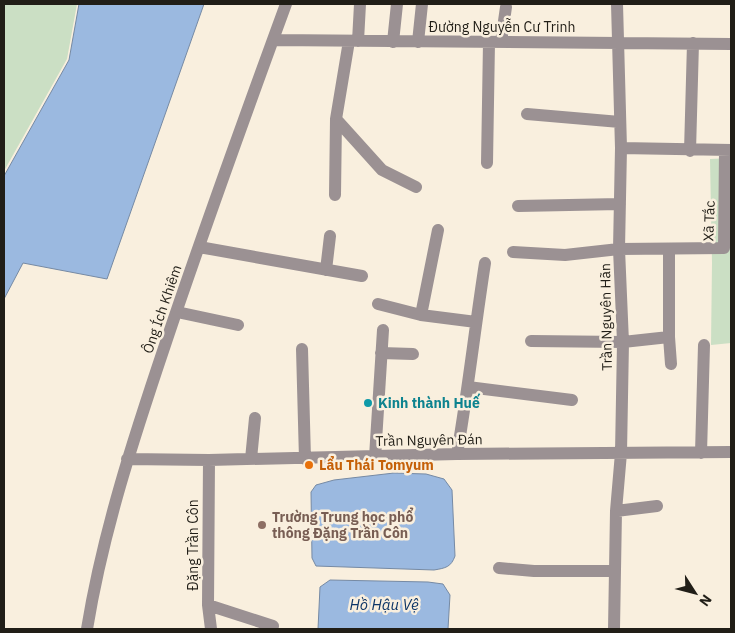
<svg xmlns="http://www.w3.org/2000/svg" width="735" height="633" viewBox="0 0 735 633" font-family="'IBM Plex Sans',sans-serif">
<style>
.green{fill:#cbdfc4}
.water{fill:#9bb9e0;stroke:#768aa4}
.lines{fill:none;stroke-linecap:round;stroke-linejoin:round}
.minor{stroke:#9b9193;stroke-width:12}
.culture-dot{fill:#0f9aa8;stroke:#f9efde;stroke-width:2}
.food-dot{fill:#e8710a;stroke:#f9efde;stroke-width:2}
.education-dot{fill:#8d6e63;stroke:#f9efde;stroke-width:2}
.labels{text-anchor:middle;stroke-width:5;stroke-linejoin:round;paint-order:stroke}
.street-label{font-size:14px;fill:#211e17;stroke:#f9efde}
.culture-label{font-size:14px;font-weight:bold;fill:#0d838f;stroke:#f9efde;text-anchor:start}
.food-label{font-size:14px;font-weight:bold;fill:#c56008;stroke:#f9efde;text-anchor:start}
.education-label{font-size:14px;font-weight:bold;fill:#785e54;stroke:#f9efde;text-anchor:start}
.water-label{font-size:15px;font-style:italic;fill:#0e3667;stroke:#f9efde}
</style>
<rect width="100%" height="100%" fill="#f9efde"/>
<!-- green -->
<path class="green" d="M4,4H77L67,59L4,171Z
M731,158V343L711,345L712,263L710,159Z"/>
<!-- water -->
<path class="water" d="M79,4H204L107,279L23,263L4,299V176L69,60Z
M394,473L426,474L444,479L452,490L455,556C451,567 446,568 434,570L316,566L312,558L311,492L316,485L334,480Z
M330,580L428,582L443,584L450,595L448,629H318L320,587Z"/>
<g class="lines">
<!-- minor -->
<path class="minor" d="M273,40L731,44
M358,41L360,4
M393,42L397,4
M418,42L422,4
M501,42L506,7
M527,114L620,122
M336,119L382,170L416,187
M621,148L731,150
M690,151L693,43
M487,163L489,42
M335,195L336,119L349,41
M518,206L620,204
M199,247L362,276
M669,249V337L671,364
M513,252L565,255L619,249L724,248L725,151
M326,270L330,236
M378,304L421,315L476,322
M177,312L238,325
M421,315L438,230
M531,341L623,342L669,337
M302,349L305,459
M381,353L413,354
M468,387L572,400
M701,453L704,345
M457,454C468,391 475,327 485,263
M375,457L383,330
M127,459L209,460L457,454L731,452
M251,459L255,418
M209,460L208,605L211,629
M616,511L657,506
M499,568L534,571H615
M208,605L273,626
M87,629C103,531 134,437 166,342C204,229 245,116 286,4
M614,629L616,511L621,453L623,342L619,249L621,148L617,4"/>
</g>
<!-- markers -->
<circle class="culture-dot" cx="368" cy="403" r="5"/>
<circle class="food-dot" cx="309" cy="465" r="5"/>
<circle class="education-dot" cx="262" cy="525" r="5"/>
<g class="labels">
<!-- street labels -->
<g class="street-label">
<text x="502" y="32">Đường Nguyễn Cư Trinh</text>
<text transform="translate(709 221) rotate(-88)" y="5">Xã Tắc</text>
<text transform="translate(162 309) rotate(-71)" y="5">Ông Ích Khiêm</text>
<text transform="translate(606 317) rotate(-91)" y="5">Trần Nguyên Hãn</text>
<text transform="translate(429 440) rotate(-1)" y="5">Trần Nguyên Đán</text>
<text transform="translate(193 545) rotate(-90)" y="5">Đặng Trần Côn</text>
</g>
<!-- culture labels -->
<g class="culture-label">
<text x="378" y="408">Kinh thành Huế</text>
</g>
<!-- food labels -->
<g class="food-label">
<text x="319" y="470">Lẩu Thái Tomyum</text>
</g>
<!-- education labels -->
<g class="education-label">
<text x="272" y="522">Trường Trung học phổ<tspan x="272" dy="16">thông Đặng Trần Côn</tspan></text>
</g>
<!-- water labels -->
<g class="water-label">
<text x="384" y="610">Hồ Hậu Vệ</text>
</g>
</g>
<!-- border -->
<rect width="735" height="633" fill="none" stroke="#211e17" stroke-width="10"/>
<!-- north arrow -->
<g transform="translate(695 593) rotate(126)" stroke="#f9efde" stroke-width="4" paint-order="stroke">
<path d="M0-4L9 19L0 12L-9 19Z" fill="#211e17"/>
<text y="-8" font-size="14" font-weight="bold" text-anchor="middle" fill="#211e17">N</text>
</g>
</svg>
